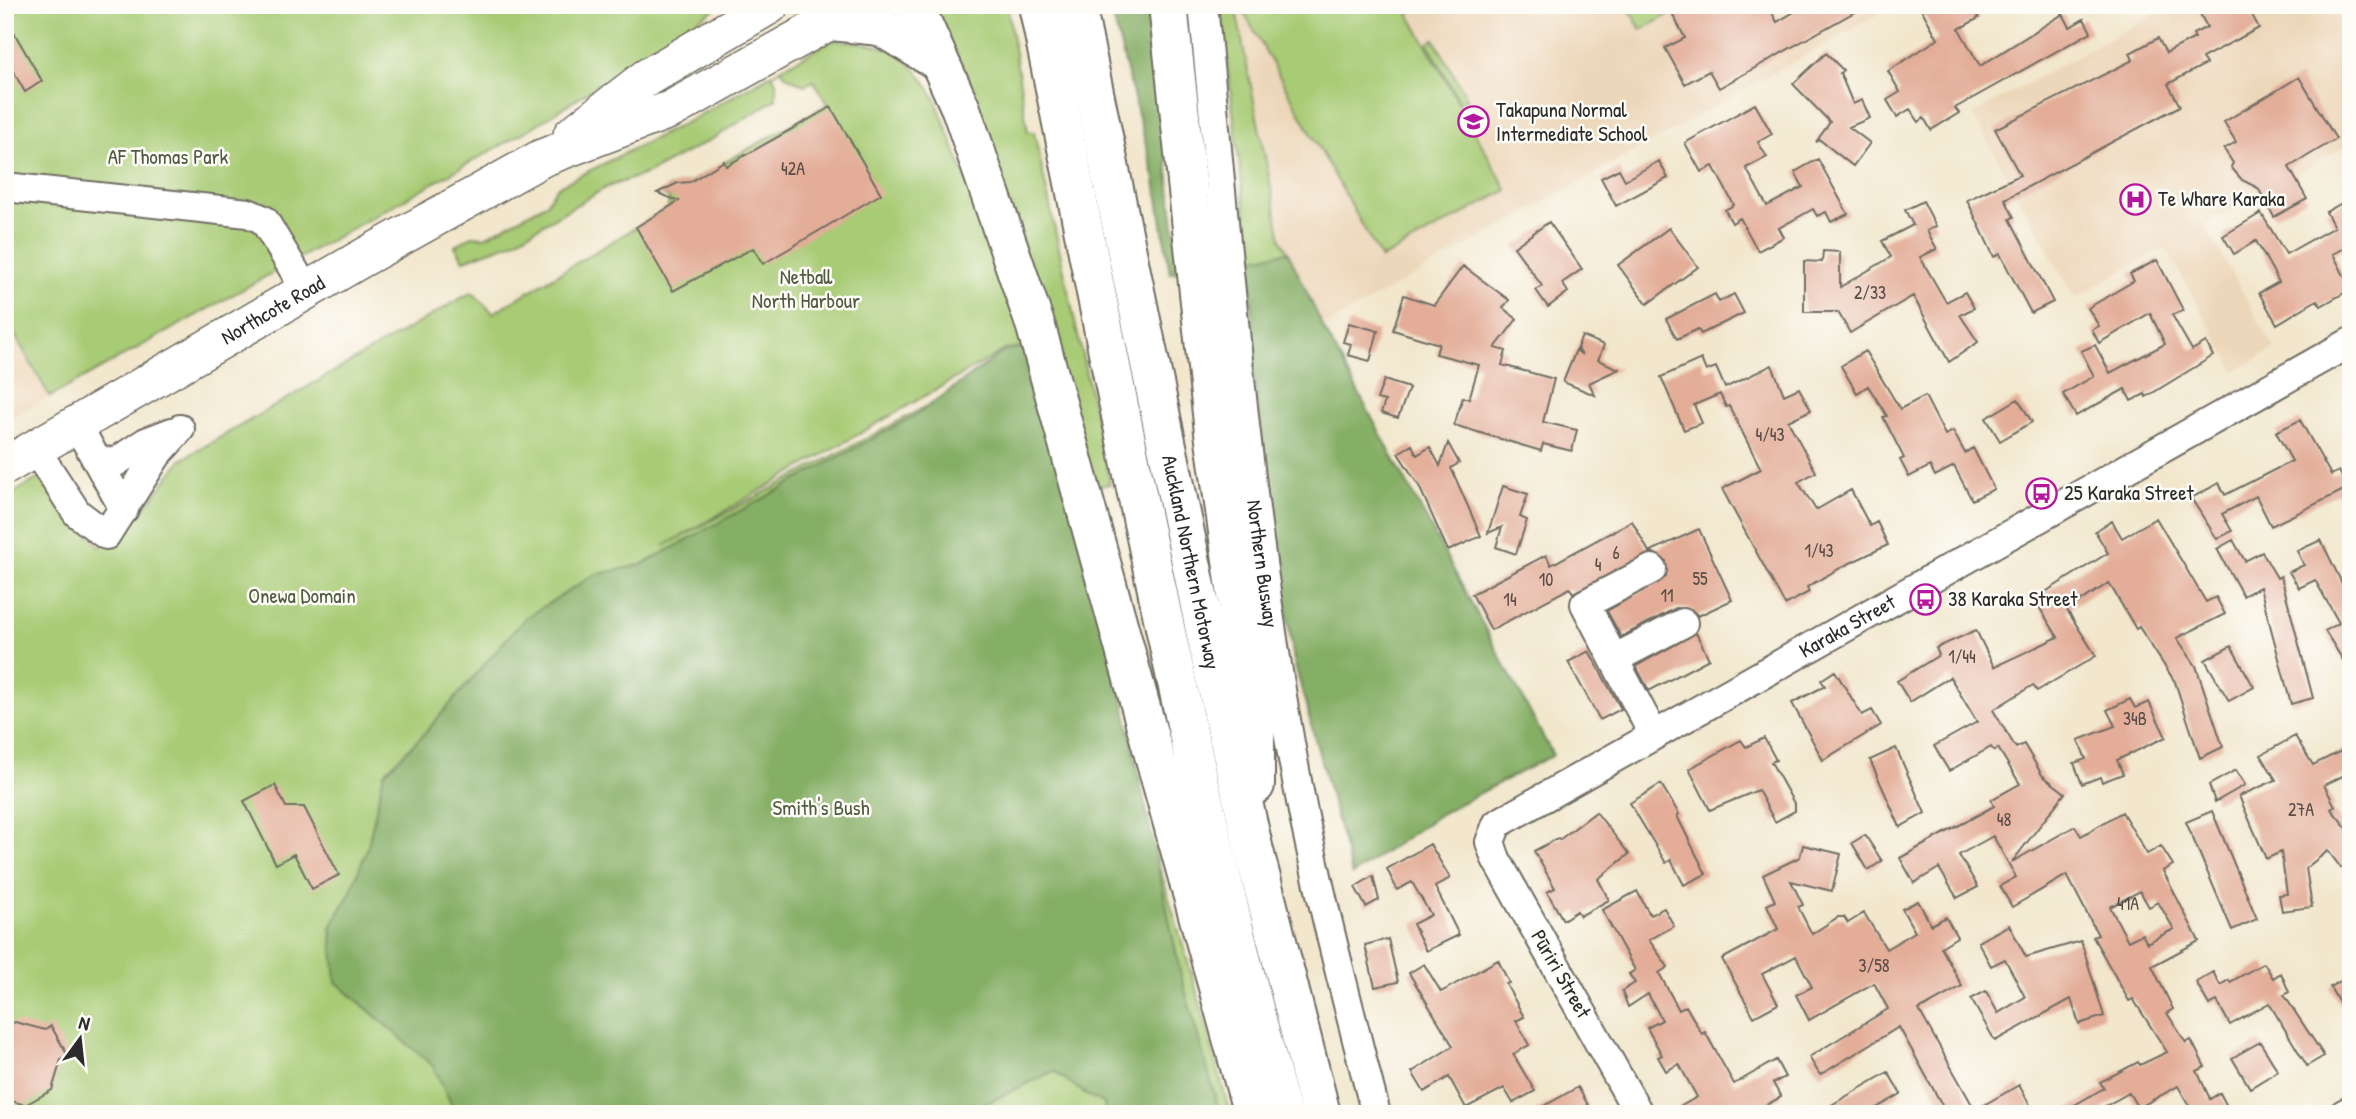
<svg xmlns="http://www.w3.org/2000/svg" width="2356" height="1119" viewBox="0 0 2356 1119" font-family="'Patrick Hand',sans-serif">
<style>
.built{fill:#edd7ba}
.green{fill:#a8cb74;stroke:#6a7b50;stroke-width:2}
.forest{fill:#86af66;stroke:#586d48;stroke-width:2}
.building{fill:#e3ad98;fill-rule:evenodd}
.lines{fill:none;stroke-linecap:round;stroke-linejoin:round}
.minor-casing{stroke:#716d64;stroke-width:32}
.major-casing{stroke:#716d64;stroke-width:40}
.highway-casing{stroke:#716d64;stroke-width:42}
.minor{stroke:#fff;stroke-width:28}
.major{stroke:#fff;stroke-width:37}
.highway{stroke:#fff;stroke-width:38}
.labels{text-anchor:middle;stroke-width:5;stroke-linejoin:round;paint-order:stroke}
.number-label{font-size:18px;fill:#594c46}
.poi-label{font-size:21px;fill:#2b2b2b;stroke:#fdfcf7;text-anchor:start}
.park-label{font-size:21px;fill:#505b41;stroke:#fdfcf7}
.street-label{font-size:21px;fill:#2b2b2b;stroke:#fdfcf7}
</style>
<rect width="100%" height="100%" fill="#fdfcf7"/>
<filter id="ink" filterUnits="userSpaceOnUse"><feTurbulence type="fractalNoise" baseFrequency=".0143" numOctaves="2"/><feDisplacementMap in="SourceGraphic" scale="14" xChannelSelector="R" yChannelSelector="G"/><feConvolveMatrix kernelMatrix="1 2 1 2 8 2 1 2 1" color-interpolation-filters="sRGB"/></filter>
<filter id="wash" filterUnits="userSpaceOnUse"><feTurbulence type="fractalNoise" baseFrequency=".00686" numOctaves="4" result="noise"/><feDisplacementMap in="SourceGraphic" scale="28" xChannelSelector="R" yChannelSelector="G"/><feGaussianBlur stdDeviation="1.57" result="paint"/><feColorMatrix in="noise" values="0 0 0 0 0 0 0 0 0 0 0 0 0 0 0 0 0 1.4 0 .05"/><feComposite in="paint" operator="in"/></filter>
<g filter="url(#wash)">
<rect width="100%" height="100%" fill="#f2e7cd"/>
<!-- built -->
<path class="built" d="M1235,5H1895L1323,327L1281,239Z
M2171,5H2351V143L2205,225L2275,349L2235,371L2165,247L2075,298L1972,114Z
M5,317L50,397L5,421Z"/>
<!-- green -->
<path class="green" d="M5,5H721L530,129L50,397L5,317Z
M928,5H1007L1028,132H1034L1110,484L1092,487Z
M1220,5H1235L1281,239L1288,252L1251,258Z
M1248,5H1404L1507,190L1381,259L1242,9Z
M1627,5H1686L1641,30Z
M1434,39L1467,98L1460,102L1428,43Z
M832,40C888,44 906,48 935,98L1030,346L1005,350L664,546L1008,363L1200,1002L1230,1114H5V498L39,478L100,547L132,525L181,460L472,292L493,313L668,208L669,198L663,195L667,188L690,182L828,104L814,81L804,85L786,76L781,69L772,75L776,82V99L714,138L648,173L607,187L511,243L464,260L455,246L472,236L485,237L546,204L557,187L689,121Z"/>
<!-- forest -->
<path class="forest" d="M1110,5H1150L1179,272L1170,273L1155,180Z
M1288,252L1323,327L1553,755L1442,813L1352,875L1294,661L1253,375L1251,258Z
M1030,346L1093,556L1181,976L1220,1114H1105L1104,1103L1088,1096L1054,1071L972,1110V1114H456L433,1066L336,982L331,927L350,893L368,846L384,773L423,735L525,618L594,575L641,565L916,415L1006,350Z"/>
<g id="blocks">
<!-- building -->
<path class="building" d="M1692,5H1768L1777,22L1806,5H1867L1719,88L1709,71L1685,84L1665,48L1685,38L1673,15Z
M1919,5H1971L1979,18L1959,29L1980,66L2063,14L2070,27L2084,19L2091,32L1955,108L1959,113L1931,130L1924,118L1919,122L1910,109L1897,117L1887,100L1900,92L1888,71L1938,39Z
M2211,5H2247L2259,28L2202,58L2206,64L2168,84L2180,106L2005,199L2014,217L2010,219L2053,302L2031,313L2000,254L1994,257L1967,200L2020,175L1995,129L2133,60L2130,53L2158,38L2166,53L2195,38L2193,34L2207,27L2199,12Z
M5,17L42,81L25,92L5,57Z
M1826,53L1843,70L1840,73L1853,104L1862,100L1870,118L1849,127L1870,143L1853,166L1820,140L1816,142L1830,122L1793,84Z
M2299,77L2336,139L2289,167L2307,199L2274,217L2258,188L2242,180L2231,167L2233,163L2224,149L2236,142L2224,122Z
M1755,104L1772,134L1758,142L1767,157L1746,168L1767,206L1803,187L1795,172L1818,159L1848,214L1831,222L1826,212L1817,216L1813,209L1779,228L1784,237L1758,251L1740,218L1732,223L1725,210L1734,205L1713,166L1701,172L1685,143Z
M831,107L881,194L763,264L753,248L673,291L636,227L679,201L657,193L678,183L690,182L724,161L726,166Z
M1659,161L1668,178L1616,206L1601,178L1619,169L1625,180Z
M2351,198V255L2346,247L2333,254L2351,289L2321,306L2317,300L2277,324L2259,293L2279,282L2256,241L2234,254L2223,236L2261,213L2286,254L2334,227L2326,212Z
M1923,201L1936,226L1927,231L1937,249L1920,257L1946,302L1965,292L1974,308L1960,315L1978,342L1949,362L1913,296L1850,333L1838,312H1804V261L1822,262L1823,251L1840,252V287L1891,257L1882,241L1913,225L1905,210Z
M1549,222L1582,269L1562,283L1568,292L1548,307L1536,290L1542,286L1514,247Z
M1669,228L1698,267L1647,304L1618,265Z
M2157,260L2183,310L2172,315L2192,350L2206,342L2213,356L2146,397L2145,394L2131,401L2125,389L2076,416L2063,394L2094,376L2081,351L2095,345L2110,373L2165,344L2150,313L2099,343L2092,330L2099,326L2088,308L2134,281L2130,274Z
M1463,266L1509,300L1503,308L1517,319L1495,348L1506,351L1502,365L1554,379L1543,422L1577,430L1572,451L1543,444L1541,451L1454,425L1463,397L1469,399L1479,365L1436,354L1439,344L1393,330L1404,295L1434,305Z
M1715,294L1719,302L1734,294L1744,313L1701,334L1698,329L1677,339L1666,319Z
M1349,323L1378,331L1370,361L1348,355L1351,344L1343,342Z
M1582,336L1604,345L1598,360L1619,369L1589,383L1595,395L1563,382L1576,350L1582,355L1577,348Z
M1865,351L1900,409L1925,396L1945,435L1953,431L1965,453L1973,448L1994,489L1972,500L1954,466L1935,476L1930,466L1909,477L1900,460L1904,458L1883,417L1887,416L1868,386L1857,393L1841,366Z
M1701,359L1706,371L1716,367L1725,388L1772,365L1784,395L1799,388L1811,410L1788,421L1816,472L1798,482L1816,510L1851,490L1870,526L1877,522L1888,545L1844,566L1807,587L1809,592L1785,605L1722,489L1761,469L1729,406L1726,407L1720,394L1694,405L1702,423L1684,430L1661,377Z
M1384,380L1409,388L1398,418L1381,413L1385,401L1377,399Z
M2018,399L2032,422L2000,441L1986,418Z
M2300,420L2331,475L2339,471L2348,488L2271,526L2256,496L2222,514L2232,531L2217,539L2191,498L2219,483L2225,495L2292,461L2276,432Z
M1448,443L1459,463L1451,468L1481,536L1448,551L1419,486L1398,453L1412,445L1417,455L1430,447L1440,466Z
M1503,486L1528,494L1520,517L1527,520L1516,554L1496,547L1502,527L1488,533Z
M2156,518L2206,602L2216,597L2225,614L2177,638L2196,666L2223,747L2200,758L2175,682L2139,627L2136,629L2109,583L2067,610L2096,656L2037,691L2033,685L1993,710L2016,748L2024,744L2042,775L2065,793L2012,862L2075,826L2081,836L2122,812L2147,854L2161,846L2173,865L2163,871L2199,941L2152,966L2173,1009L2167,1013L2186,1043L2191,1040L2205,1067L2197,1071L2210,1099L2220,1093L2231,1114H2183L2191,1109L2178,1086L2138,1108L2129,1093L2102,1108L2105,1114H2059L2104,1088L2100,1082L2138,1062L2140,1065L2167,1052L2133,999L2129,1001L2093,937L2098,935L2067,875L2012,907L2000,886L2016,877L1993,836L1959,855L1978,887L1957,898L1939,868L1914,883L1900,858L1994,806L1991,800L2020,784L1998,748L1994,751L1991,747L1949,771L1934,746L1977,722L1950,677L1910,702L1897,681L1939,655L1936,648L1976,630L1994,667L2058,637L2034,599L2108,553L2095,531L2112,521L2122,538ZM2140,891L2149,907L2158,902L2174,929L2147,943L2142,934L2128,941L2110,907Z
M1632,521L1649,552L1699,529L1732,600L1698,616L1691,609L1676,608L1621,637L1607,611L1666,577V561L1652,552L1573,593L1570,588L1491,630L1472,594L1546,555L1551,565Z
M2233,540L2245,561L2262,552L2277,578L2281,576L2313,698L2291,704L2260,587L2243,596L2217,549Z
M2321,540L2351,602V673L2325,631L2339,623L2315,580L2299,588L2289,572L2304,565L2297,551Z
M1696,633L1709,659L1649,691L1636,666Z
M2231,646L2254,687L2229,701L2205,660Z
M1589,651L1621,709L1600,720L1568,662Z
M1835,671L1862,715L1872,710L1881,725L1823,760L1792,703L1825,686L1821,680Z
M2130,699L2135,708L2149,702L2166,737L2117,760L2123,774L2102,782L2100,777L2082,784L2074,763L2086,759L2078,740L2115,726L2107,710Z
M2295,736L2313,765L2351,746V772L2324,785L2335,806L2331,809L2351,833V861L2341,868L2328,851L2306,868L2312,907L2282,911L2279,895L2287,894L2281,852L2266,859L2239,796L2276,780L2261,755Z
M1764,738L1776,760L1771,762L1795,805V811L1775,822L1758,790L1710,810L1689,769L1741,740L1746,747Z
M1896,748L1925,813L1900,827L1870,760Z
M2236,770L2245,785L2215,802L2209,785Z
M1661,784L1679,814L1677,816L1706,874L1684,885L1671,860L1666,863L1630,803Z
M275,785L286,807H304L339,875L312,889L294,854L276,864L244,801Z
M2212,811L2257,919L2232,930L2186,822Z
M1596,812L1629,854L1598,879L1609,900L1580,916L1577,911L1563,920L1547,892L1555,888L1534,851L1558,838L1559,840Z
M1865,835L1882,861L1868,870L1852,843Z
M1430,844L1450,878L1435,887L1459,935L1426,951L1413,924L1431,915L1412,882L1397,890L1387,869Z
M1803,845L1841,854L1832,891L1791,881L1803,905L1798,907L1812,934L1838,917H1844L1848,923L1864,913L1886,949L1915,932L1902,909L1918,901L1931,925L1946,917L1957,937L1941,947L1962,986L1919,1010L1975,1110L2019,1085L2031,1107L2019,1114H1947L1899,1027L1820,1075L1809,1057L1888,1009L1874,983L1809,1020L1796,995L1812,987L1796,956L1762,974L1778,1004L1754,1017L1722,959L1778,929L1767,905L1775,901L1763,875L1800,857Z
M1373,876L1379,900L1366,907L1355,887Z
M1637,891L1650,915L1664,908L1674,926L1649,940L1668,967L1659,973L1679,1010L1686,1006L1702,1034L1705,1032L1734,1084L1776,1060L1785,1077L1773,1083L1781,1097L1749,1114H1667L1697,1097L1679,1064L1666,1071L1658,1057L1662,1055L1647,1028L1662,1020L1648,994L1628,1007L1622,991L1635,983L1629,974L1635,970L1602,910Z
M2009,925L2026,957L2081,941L2104,1016L2079,1024L2071,999L1995,1041L1971,999L1986,991L1998,1013L2025,997L2005,959L1991,966L1978,942Z
M1388,939L1398,982L1375,987L1365,945Z
M1498,960L1509,983L1506,984L1524,1017L1516,1021L1529,1045L1513,1054L1535,1091L1513,1103L1504,1088L1466,1108L1449,1077L1424,1092L1412,1072L1453,1046L1409,973L1424,964L1441,992Z
M2264,963L2273,978L2281,973L2289,992L2284,995L2324,1056L2307,1066L2269,1003L2230,1025L2217,1001L2209,1005L2196,982L2213,972L2220,985L2229,980L2230,982Z
M2351,975V1024L2330,987Z
M15,1022L45,1030L51,1026L68,1056L61,1060L52,1090L25,1105L5,1099V1028Z
M2260,1042L2278,1071L2250,1088L2232,1058Z
M1888,1072L1901,1094L1866,1114H1816Z
M1578,1087L1593,1114H1530Z"/>
</g>
</g>
<g filter="url(#ink)">
<use href="#blocks" fill-opacity="0" stroke="#716d64" stroke-width="2"/>
<g class="lines">
<defs>
<g id="minor">
<path id="s1" d="M1203,5C1230,274 1250,546 1303,812C1324,913 1350,1013 1376,1114"/>
<path d="M5,187L248,213L264,220L307,292"/>
<path d="M77,425L124,509"/>
<path d="M35,449L77,513L106,535L157,455L180,429"/>
<path d="M99,461L116,462L146,442L172,432"/>
<path d="M1652,569L1585,604L1653,734"/>
<path d="M1614,659L1683,623"/>
<path id="s2" d="M1639,1114L1496,859L1490,842L1497,824L2351,342"/>
<path d="M2344,1114L2351,1110"/>
</g>
<g id="major">
<path d="M572,135L646,78L770,5"/>
<path id="s3" d="M5,466L359,260L542,158L672,109L859,5"/>
</g>
<g id="highway">
<path d="M914,5L961,109L1036,327L1253,1114"/>
<path d="M1038,5C1114,375 1182,749 1282,1114"/>
<path id="s4" d="M1076,5L1213,669L1254,851L1321,1114"/>
<path d="M1168,5L1214,432L1255,724V785"/>
<path d="M832,21L880,26L938,61"/>
</g>
</defs>
<!-- minor casing -->
<use href="#minor" class="minor-casing"/>
<!-- major casing -->
<use href="#major" class="major-casing"/>
<!-- highway casing -->
<use href="#highway" class="highway-casing"/>
<!-- minor -->
<use href="#minor" class="minor"/>
<!-- major -->
<use href="#major" class="major"/>
<!-- highway -->
<use href="#highway" class="highway"/>
</g>
</g>
<!-- icons -->
<defs>
<symbol id="school-ring" viewBox="-11 -11 22 22"><circle r="9.5" fill="#fdfcf7" stroke="#b5179e" stroke-width="1.5"/><path d="M0-5L7-2L0 1L-7-2ZM-4 1L0 2.5L4 1V4Q0 6-4 4Z" fill="#b5179e"/></symbol>
<symbol id="hospital-ring" viewBox="-11 -11 22 22"><circle r="9.5" fill="#fdfcf7" stroke="#b5179e" stroke-width="1.5"/><path d="M-5-5h3v3.5h4V-5h3V5h-3V1.5h-4V5h-3Z" fill="#b5179e"/></symbol>
<symbol id="bus-ring" viewBox="-11 -11 22 22"><circle r="9.5" fill="#fdfcf7" stroke="#b5179e" stroke-width="1.5"/><path d="M-5-6H5V4H4V6H2V4H-2V6H-4V4H-5ZM-3.5-4V0h7V-4ZM-3.5 1.2v1.5H-2V1.2ZM2 1.2v1.5H3.5V1.2Z" fill="#b5179e"/></symbol>
</defs>
<g fill-rule="evenodd">
<use href="#school-ring" x="1456" y="104" width="35" height="35"/>
<use href="#hospital-ring" x="2118" y="182" width="35" height="35"/>
<use href="#bus-ring" x="2024" y="476" width="35" height="35"/>
<use href="#bus-ring" x="1908" y="582" width="35" height="35"/>
</g>
<g class="labels">
<!-- number labels -->
<g class="number-label">
<text x="793" y="175">42A</text>
<text x="1870" y="299">2/33</text>
<text x="1770" y="441">4/43</text>
<text x="1819" y="557">1/43</text>
<text x="1616" y="559">6</text>
<text x="1598" y="571">4</text>
<text x="1700" y="585">55</text>
<text x="1546" y="586">10</text>
<text x="1667" y="602">11</text>
<text x="1510" y="606">14</text>
<text x="1962" y="663">1/44</text>
<text x="2135" y="725">34B</text>
<text x="2301" y="816">27A</text>
<text x="2004" y="826">48</text>
<text x="2128" y="910">41A</text>
<text x="1874" y="972">3/58</text>
</g>
<!-- poi labels -->
<g class="poi-label">
<text x="1496" y="117">Takapuna Normal<tspan x="1496" dy="24">Intermediate School</tspan></text>
<text x="2158" y="206">Te Whare Karaka</text>
<text x="2064" y="500">25 Karaka Street</text>
<text x="1948" y="606">38 Karaka Street</text>
</g>
<!-- park labels -->
<g class="park-label">
<text x="168" y="164">AF Thomas Park</text>
<text x="806" y="284">Netball<tspan x="806" dy="24">North Harbour</tspan></text>
<text x="302" y="603">Onewa Domain</text>
<text x="821" y="815">Smith's Bush</text>
</g>
<!-- street labels -->
<g class="street-label">
<text dy="7" stroke="none"><textPath href="#s3" startOffset="310">Northcote Road</textPath></text>
<text dy="7" stroke="none"><textPath href="#s4" startOffset="569">Auckland Northern Motorway</textPath></text>
<text dy="7" stroke="none"><textPath href="#s1" startOffset="562">Northern Busway</textPath></text>
<text dy="7" stroke="none"><textPath href="#s2" startOffset="732">Karaka Street</textPath></text>
<text transform="translate(1561 974) rotate(60)" y="7">Pūriri Street</text>
</g>
</g>
<!-- margin -->
<rect width="2356" height="1119" fill="none" stroke="#fdfcf7" stroke-width="28"/>
<!-- north arrow -->
<g transform="translate(80 1039) rotate(15)" stroke="#fdfcf7" stroke-width="5" paint-order="stroke">
<path d="M0-5L12 26L0 18L-12 26Z" fill="#2b2b2b"/>
<text y="-10" font-size="19" font-weight="bold" text-anchor="middle" fill="#2b2b2b">N</text>
</g>
</svg>
